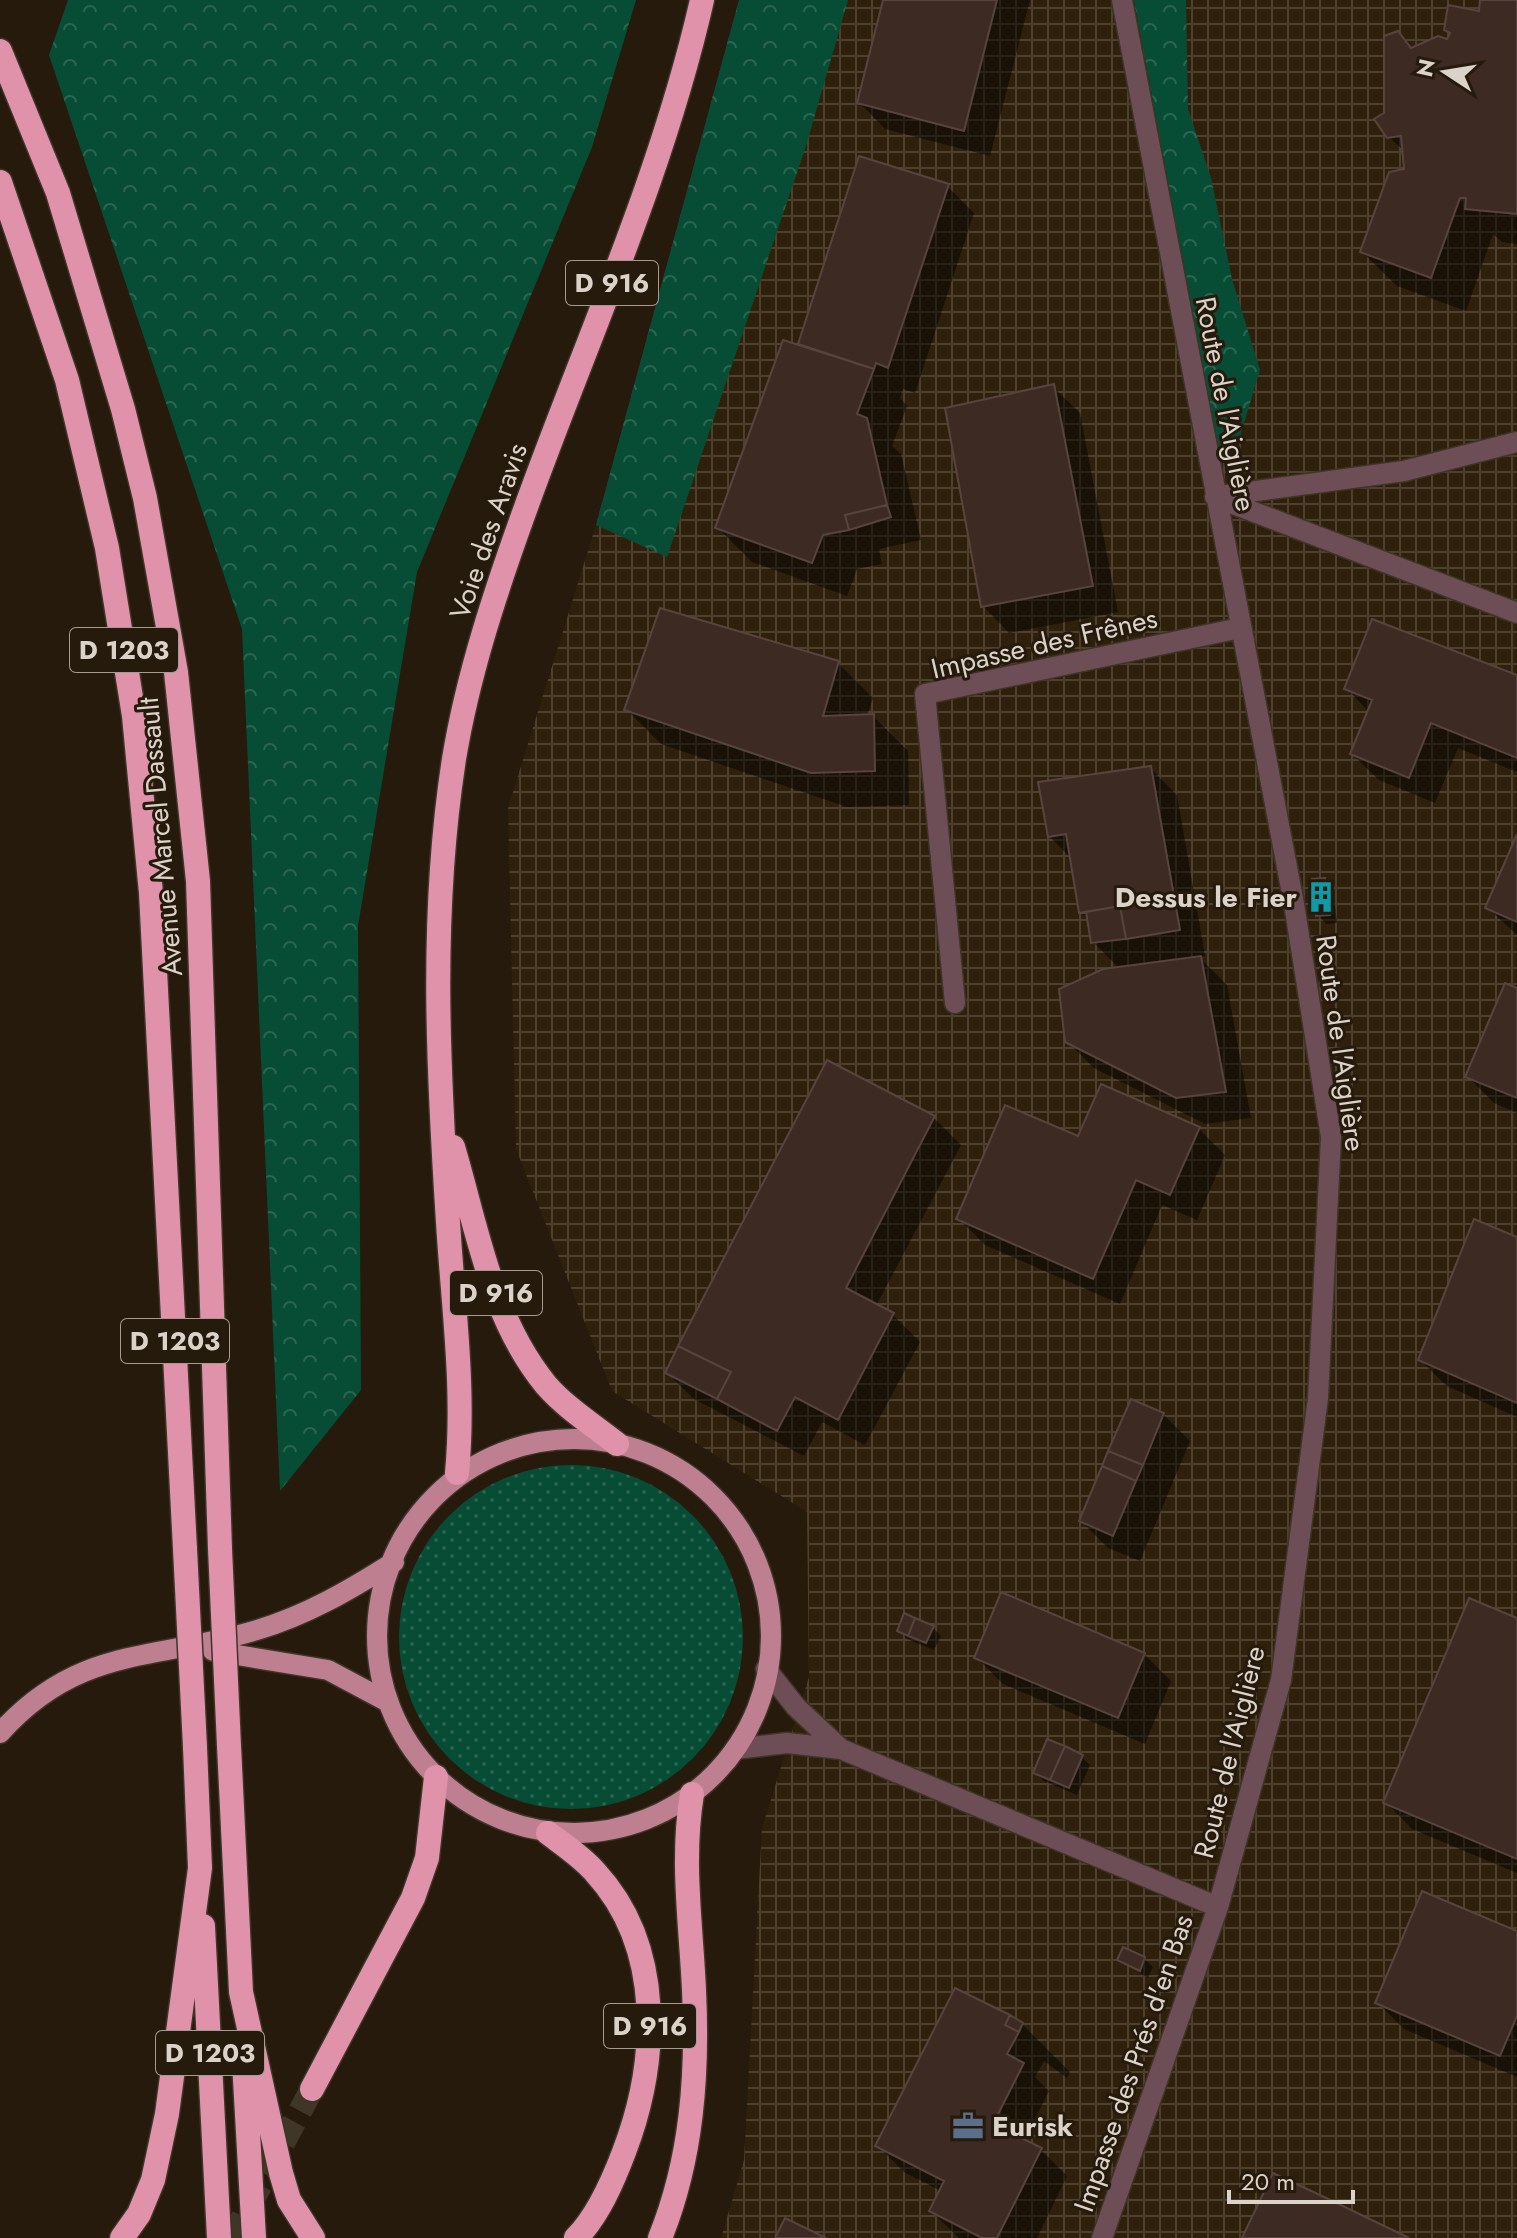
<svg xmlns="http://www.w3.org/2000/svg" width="1517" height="2238" viewBox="0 0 1517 2238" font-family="Jost,sans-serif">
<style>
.industrial{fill:url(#industrial-grid)}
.forest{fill:url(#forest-crowns)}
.garden{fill:url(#garden-dots)}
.shadow{fill:#0007}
.building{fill:#3c2a23;stroke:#58443e;stroke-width:2}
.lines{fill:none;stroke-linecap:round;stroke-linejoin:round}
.highway-tunnel{stroke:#403628;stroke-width:24;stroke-dasharray:24 12;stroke-linecap:butt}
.minor-casing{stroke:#3e3427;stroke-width:23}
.major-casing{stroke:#3e3427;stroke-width:23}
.highway-casing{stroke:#3e3427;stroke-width:27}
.minor{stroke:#6d4e56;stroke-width:20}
.major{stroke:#be7f91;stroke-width:20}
.highway{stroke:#df92a9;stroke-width:24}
.highway-bridge-casing{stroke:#3e3427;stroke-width:27;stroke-linecap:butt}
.highway-bridge{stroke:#df92a9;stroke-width:24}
.labels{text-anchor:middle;stroke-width:6;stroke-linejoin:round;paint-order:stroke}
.shield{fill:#251a0c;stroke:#a49c91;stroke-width:2}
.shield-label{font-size:26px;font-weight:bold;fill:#dbd3ca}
.street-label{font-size:28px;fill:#dbd3ca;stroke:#251a0c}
.poi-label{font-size:28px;font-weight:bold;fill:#dbd3ca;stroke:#251a0c;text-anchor:end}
</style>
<defs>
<pattern id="industrial-grid" width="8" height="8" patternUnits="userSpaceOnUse" patternTransform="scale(2)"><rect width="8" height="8" fill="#2f200c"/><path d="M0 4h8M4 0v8" fill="none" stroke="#4d402e"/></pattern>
<pattern id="forest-crowns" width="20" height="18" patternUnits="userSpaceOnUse" patternTransform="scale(2)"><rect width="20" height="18" fill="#074d35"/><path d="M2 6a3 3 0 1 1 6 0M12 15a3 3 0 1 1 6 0" fill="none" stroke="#2b6651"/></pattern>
<pattern id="garden-dots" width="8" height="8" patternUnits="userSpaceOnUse" patternTransform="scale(2)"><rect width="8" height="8" fill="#074d35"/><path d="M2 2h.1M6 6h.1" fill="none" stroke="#2b6651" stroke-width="1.8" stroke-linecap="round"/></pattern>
</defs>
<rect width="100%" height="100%" fill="#251a0c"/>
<!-- industrial -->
<path class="industrial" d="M739,0H1517V2238H721L744,2160L762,1828L809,1677L807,1512L612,1391L516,1149L508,808L596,525Z"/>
<!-- forest -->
<path class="forest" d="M68,0H636L592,147L417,572L358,926L361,1390L280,1491L242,629L49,55Z
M739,0H848L806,146L667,557L596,525Z
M1134,0H1186L1188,109L1211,178L1232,279L1260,370L1237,446L1220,457Z"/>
<!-- garden -->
<path class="garden" d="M399 1637a172 172 0 1 1 344 0a172 172 0 1 1-344 0Z"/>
<!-- shadow -->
<path class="shadow" d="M885,0H1030L990,156L885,129L859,102Z
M1482,0H1517V244L1502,242L1493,234L1466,311L1397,286L1362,252L1406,171L1405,152L1389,137L1386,114L1398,33L1414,49L1448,42L1451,35L1446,29L1480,14Z
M947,186L974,213L915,393L903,389L900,398L907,406L892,446L901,454L921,540L879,549L882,564L857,569L847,596L752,562L718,528L806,349L800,344Z
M1053,387L1080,413L1118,612L1009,633L983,606Z
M662,611L838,663L873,698L867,716H873L908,751L909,805L847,807L661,744L627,710Z
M1517,679V772L1458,748L1435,803L1379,780L1352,754L1369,712L1347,689Z
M1150,768L1177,795L1205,956L1199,957L1227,985L1251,1118L1205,1124L1094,1068L1067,1041L1120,969L1093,942L1090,921L1081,912L1072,859L1049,836Z
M1517,839V935L1487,907Z
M1325,880L1333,889L1337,923L1326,924L1318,915Z
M1517,990V1113L1494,1103L1467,1076Z
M828,1062L934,1118L961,1145L876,1306L893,1315L920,1342L865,1445L822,1422L804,1456L694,1399L667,1373Z
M1199,1129L1225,1155L1197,1220L1162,1205L1120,1304L985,1245L958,1218L1079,1139Z
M1517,1239V1417L1447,1386L1420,1360Z
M1163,1414L1190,1441L1140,1561L1108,1548L1081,1521Z
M1517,1620V1873L1412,1829L1386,1802Z
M932,1627L941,1636L934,1650L907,1639L899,1630Z
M1144,1654L1171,1681L1145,1744L1003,1684L976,1657Z
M1081,1756L1090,1765L1077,1795L1044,1781L1035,1772Z
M1517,1933V2077L1404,2029L1377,2002Z
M1144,1959L1153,1967L1148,1978L1120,1960Z
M1022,2024L1070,2072L1067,2078L1044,2061L1035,2077L1049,2091L1024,2141L1041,2150L1067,2176L1037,2238H959L931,2211L941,2191L904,2172L878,2146Z"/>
<!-- building -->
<path class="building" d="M883,0H997L964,131L857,103Z
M1480,0H1517V214L1465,209L1466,198H1460L1431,278L1360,252L1389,172L1404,169L1401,136L1387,138L1374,119L1384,113V36L1398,31L1411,48L1438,36L1447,39L1450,33L1444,30L1448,5L1479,11Z
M859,156L949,184L888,368L876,363L874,369L798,344Z
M783,340L874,369L857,414L867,418L887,505L845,515L849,530L823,535L812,563L715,528Z
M1054,384L1093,586L981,607L945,408Z
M887,505L891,517L849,530L845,515Z
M660,608L839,661L823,716L874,714L875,771L811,773L624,710Z
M1372,619L1517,675V758L1431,723L1409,778L1350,754L1372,700L1344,689Z
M1151,766L1180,930L1126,939L1120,906L1079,913L1066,834L1048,837L1038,782Z
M1517,834V922L1485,908Z
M1325,878L1330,915L1316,916L1312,879Z
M1120,906L1126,939L1091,943L1086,912Z
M1201,956L1226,1092L1176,1098L1065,1042L1059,989L1103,969Z
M1505,983L1517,988V1098L1465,1077Z
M827,1060L935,1116L846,1288L894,1313L838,1420L795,1397L777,1431L717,1399L731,1372L678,1346Z
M1101,1084L1200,1127L1170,1195L1136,1180L1093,1279L956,1219L1005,1105L1078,1136Z
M1474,1219L1517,1237V1403L1418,1360Z
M678,1346L731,1372L717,1399L665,1373Z
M1131,1399L1164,1413L1143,1465L1108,1451Z
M1108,1451L1143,1465L1136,1481L1102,1466Z
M1102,1466L1136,1481L1113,1536L1079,1521Z
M1001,1592L1145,1653L1118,1718L974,1658Z
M1469,1598L1517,1618V1859L1383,1803Z
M904,1613L915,1618L908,1636L897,1631Z
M915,1618L934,1626L926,1643L908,1636Z
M1047,1739L1065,1746L1050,1780L1033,1773Z
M1065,1746L1083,1755L1069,1788L1050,1780Z
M1422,1891L1517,1931V2016L1500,2056L1375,2003Z
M1123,1947L1145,1957L1140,1971L1117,1960Z
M955,1988L1010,2015L1005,2025L1019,2032L1007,2054L1024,2063L993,2124L1042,2148L997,2238H982L929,2211L944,2181L875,2146Z
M1010,2015L1023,2023L1019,2032L1005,2025Z
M1273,2173L1322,2196L1409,2238H1242Z
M785,2218L826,2238H775Z"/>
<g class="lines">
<!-- highway-tunnel -->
<path class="highway-tunnel" d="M232,2238L312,2089"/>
<defs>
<path id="minor" d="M1219,496L1404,471L1517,442
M1215,497L1517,613
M955,1003L925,694L1240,628
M766,1669L796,1707L841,1749
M735,1749L787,1743L841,1749L1218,1907
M1102,2238L1218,1907L1281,1680L1318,1398L1331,1137L1294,904L1122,0"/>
<path id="major" d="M377 1636a197 197 0 1 1 394 0a197 197 0 1 1-394 0Z
M213,1651L328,1670L388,1702
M0,1733C79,1645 154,1661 257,1630C307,1615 350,1590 394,1562"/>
<path id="highway" d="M0,51L58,193L123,409L145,498L176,672L198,881L220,1549
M0,182L67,380L107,548L134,716L151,893L185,1549
M453,1147C477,1228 491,1318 546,1385C566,1408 593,1425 617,1444
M457,1473C465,1388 453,1306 448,1222C438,1067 430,913 454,759C468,674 496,590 525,510C586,341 662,176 702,0
M229,1746L241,1992L281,2173L289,2200L313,2238
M548,1833C564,1845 582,1857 595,1872C665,1948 658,2063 624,2152C613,2181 598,2216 576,2238
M203,1926L219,2238
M244,2062L254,2238
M312,2089L413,1898L427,1858L436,1777
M122,2238L139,2214L153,2180L167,2114L200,1868L195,1747
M660,2238C692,2159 698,2075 694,1990C691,1924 681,1860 692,1794"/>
</defs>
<!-- minor casing -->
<use href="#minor" class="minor-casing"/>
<!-- major casing -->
<use href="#major" class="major-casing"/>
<!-- highway casing -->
<use href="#highway" class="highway-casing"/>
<!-- minor -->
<use href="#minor" class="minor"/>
<!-- major -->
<use href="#major" class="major"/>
<!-- highway -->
<use href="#highway" class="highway"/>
<defs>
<path id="highway-bridge" d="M185,1549L195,1747
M220,1549L229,1746"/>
</defs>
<!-- highway-bridge casing -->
<use href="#highway-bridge" class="highway-bridge-casing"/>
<!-- highway-bridge -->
<use href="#highway-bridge" class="highway-bridge"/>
</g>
<!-- icons -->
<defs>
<symbol id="building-bare" viewBox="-9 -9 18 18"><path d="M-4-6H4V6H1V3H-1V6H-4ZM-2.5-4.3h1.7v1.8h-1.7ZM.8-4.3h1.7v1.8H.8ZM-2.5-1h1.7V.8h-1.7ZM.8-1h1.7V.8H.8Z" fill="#0f9aa8" stroke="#251a0c" stroke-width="2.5" paint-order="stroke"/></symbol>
<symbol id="office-bare" viewBox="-9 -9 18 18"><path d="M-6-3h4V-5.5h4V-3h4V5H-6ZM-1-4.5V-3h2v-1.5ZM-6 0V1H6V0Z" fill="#5c6f8a" stroke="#251a0c" stroke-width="2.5" paint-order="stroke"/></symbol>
</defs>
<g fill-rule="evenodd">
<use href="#building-bare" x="1299" y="875" width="44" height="44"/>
<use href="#office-bare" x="946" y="2104" width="44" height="44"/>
</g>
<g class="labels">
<!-- shield labels -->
<g class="shield">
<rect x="566" y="261" width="92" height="44" rx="6"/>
<rect x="70" y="628" width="108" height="44" rx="6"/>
<rect x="450" y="1271" width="92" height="44" rx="6"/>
<rect x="121" y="1319" width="108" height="44" rx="6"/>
<rect x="604" y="2004" width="92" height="44" rx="6"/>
<rect x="156" y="2031" width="108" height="44" rx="6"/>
</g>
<g class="shield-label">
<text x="612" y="292">D 916</text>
<text x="124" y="659">D 1203</text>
<text x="496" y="1302">D 916</text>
<text x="175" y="1350">D 1203</text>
<text x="650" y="2035">D 916</text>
<text x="210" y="2062">D 1203</text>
</g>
<!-- street labels -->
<g class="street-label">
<text transform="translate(1226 404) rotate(79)" y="10">Route de l'Aiglière</text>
<text transform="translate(488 531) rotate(-71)" y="10">Voie des Aravis</text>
<text transform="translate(1044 643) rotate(-13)" y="10">Impasse des Frênes</text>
<text transform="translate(160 837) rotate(-95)" y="10">Avenue Marcel Dassault</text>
<text transform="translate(1341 1043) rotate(82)" y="10">Route de l'Aiglière</text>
<text transform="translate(1229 1752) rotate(-76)" y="10">Route de l'Aiglière</text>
<text transform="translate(1133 2063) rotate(-71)" y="10">Impasse des Prés d'en Bas</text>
</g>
<!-- poi labels -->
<g class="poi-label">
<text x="1297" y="907">Dessus le Fier</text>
<text x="992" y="2136" text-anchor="start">Eurisk</text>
</g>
</g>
<!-- north arrow -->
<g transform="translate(1445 72) rotate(282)" stroke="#251a0c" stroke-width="6" paint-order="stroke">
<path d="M0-6L14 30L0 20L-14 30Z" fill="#dbd3ca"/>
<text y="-12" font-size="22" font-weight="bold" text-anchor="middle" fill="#dbd3ca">N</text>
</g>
<!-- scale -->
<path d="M1229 2190v12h124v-12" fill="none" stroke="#dbd3ca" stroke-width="4"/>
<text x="1241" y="2190" font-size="24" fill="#dbd3ca" stroke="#251a0c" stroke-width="6" paint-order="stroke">20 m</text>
</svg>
